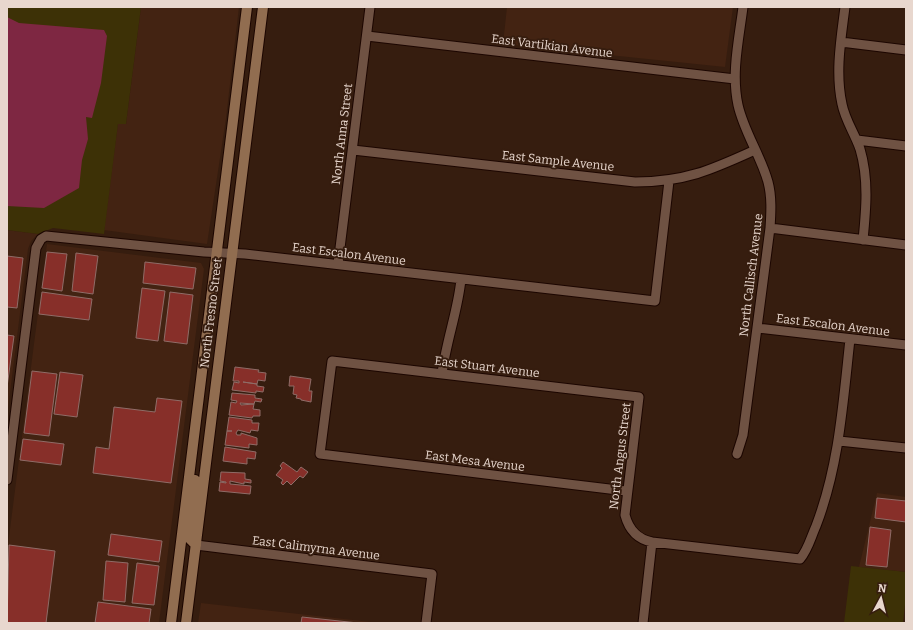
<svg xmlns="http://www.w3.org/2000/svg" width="913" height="630" viewBox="0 0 913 630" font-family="Bitter,serif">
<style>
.built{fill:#432312}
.green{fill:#3d3106}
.water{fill:#7e2742}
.building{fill:#872f29;stroke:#8f6c67}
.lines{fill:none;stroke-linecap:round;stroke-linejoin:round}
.street-casing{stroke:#1c0600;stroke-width:11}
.secondary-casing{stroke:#1c0600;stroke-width:12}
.street{stroke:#6f5243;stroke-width:9}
.secondary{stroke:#916d50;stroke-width:10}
.labels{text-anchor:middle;stroke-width:4;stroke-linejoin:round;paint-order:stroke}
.street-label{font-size:12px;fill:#e8d7ce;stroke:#361d0f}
</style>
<rect width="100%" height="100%" fill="#361d0f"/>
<!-- built -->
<path class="built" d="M141,7H239L226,118L207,244L104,230L118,123L126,124Z
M507,7H733L725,67L503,44Z
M7,230L38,234L31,241L28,249L7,417Z
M47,244L201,263L204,269L159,623H7V552Z
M877,493L906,497V572L859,567Z
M201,603L371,622L198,623Z"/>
<!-- green -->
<path class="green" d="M7,7H141L126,124H118L104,234L53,228L38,234L7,230Z
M851,566L906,572V596L903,623H844Z"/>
<!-- water -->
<path class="water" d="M7,17L19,23L104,30L107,36L101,83L92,118L86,117L88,139L82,160L79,188L44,208L7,206Z"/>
<!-- building -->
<path class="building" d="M47,252L67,254L62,291L42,288Z
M76,253L98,256L93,294L72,291Z
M7,256L23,258L17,308L7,307Z
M145,262L196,268L193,289L143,283Z
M142,288L165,291L158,341L136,338Z
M42,292L92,299L89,320L39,314Z
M170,292L193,295L187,344L164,341Z
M7,335L14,336L7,387Z
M235,367L259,370L258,372L266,373L265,381L258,380L257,384L243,382L257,384V386L264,387L263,392L256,391V393L232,390L234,382L239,383V381H233Z
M32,371L57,374L49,436L24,433Z
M60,372L83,375L77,417L54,414Z
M290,376L311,379L309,391H312L311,402L301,400V399L296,398L297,395L293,394L294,386H289Z
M232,393L255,395V398L262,399L261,402L255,401L254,404L240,403L241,405L254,404L253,409L260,410V416H253L252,418L229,415L231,402L236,403L237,401L231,400Z
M157,398L182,401L171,483L93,473L96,447L109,449L114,407L155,412Z
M229,417L252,420V423H259L258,431L251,430L250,433L238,430L236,433L237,435H241V433L257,438V445L249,444V448L225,445L227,431H232H227Z
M23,439L64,444L61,465L20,460Z
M225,447L256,452L255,459L247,458V464L223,461Z
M283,462L297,472L301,467L308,472L303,478L300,476L291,485L287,481L283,485L281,483L283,480L276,475L282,468L280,466Z
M221,472L245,473V479L251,480V483L244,482V484L230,481V484L251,486L250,494L219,491L220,482L226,483V482L220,481Z
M877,498L906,501V522L875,518Z
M870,527L891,530L887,567L866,565Z
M111,534L162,541L159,562L108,555Z
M9,545L55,551L46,623H7Z
M106,561L128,563L125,602L103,600Z
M137,563L159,566L154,605L132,603Z
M98,602L151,609L149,623H95Z
M302,617L358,623H301Z"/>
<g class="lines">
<defs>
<path id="street" d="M845,7C841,39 835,72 842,104C845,120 855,134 860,149C869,179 866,210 863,240
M367,36L735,79
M841,42L906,50
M857,140L906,146
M353,150L635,182C685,182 711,170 755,150
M770,228L906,245
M338,264L370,7
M757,328L906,345
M442,374C446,341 458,311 461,279
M839,441L906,448
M737,454L743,435L770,228C771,213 772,197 768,182C761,156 744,132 738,105C731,73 739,39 743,7
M7,480L36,248L41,239L46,236L204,252L245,254L655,301L669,181
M626,491L320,454L332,361L639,397L625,515C629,530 637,539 652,542L643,623
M652,542L800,559C808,550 811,537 816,526C839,466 843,403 850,339
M196,545L432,574L426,623"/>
<path id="secondary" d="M195,480L190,533V539L196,545
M171,623L247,7
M186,623L263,7"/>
</defs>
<!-- street casing -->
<use href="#street" class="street-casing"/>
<!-- secondary casing -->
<use href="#secondary" class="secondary-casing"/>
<!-- street -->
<use href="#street" class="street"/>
<!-- secondary -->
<use href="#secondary" class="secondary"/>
</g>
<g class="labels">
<!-- street labels -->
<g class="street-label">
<text transform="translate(552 46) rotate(7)" y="4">East Vartikian Avenue</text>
<text transform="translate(342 134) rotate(-83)" y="4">North Anna Street</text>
<text transform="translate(558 161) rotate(6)" y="4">East Sample Avenue</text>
<text transform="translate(349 254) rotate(7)" y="4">East Escalon Avenue</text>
<text transform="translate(751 275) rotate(-83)" y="4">North Callisch Avenue</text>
<text transform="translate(211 313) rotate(-83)" y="4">North Fresno Street</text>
<text transform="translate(833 325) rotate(7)" y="4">East Escalon Avenue</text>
<text transform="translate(487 367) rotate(7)" y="4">East Stuart Avenue</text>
<text transform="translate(620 456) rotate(-83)" y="4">North Angus Street</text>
<text transform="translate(475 461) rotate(7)" y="4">East Mesa Avenue</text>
<text transform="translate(316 548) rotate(7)" y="4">East Calimyrna Avenue</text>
</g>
</g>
<!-- border -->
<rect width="913" height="630" fill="none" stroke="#e8d7ce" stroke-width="16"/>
<!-- north arrow -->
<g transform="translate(881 598) rotate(7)" stroke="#361d0f" stroke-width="3" paint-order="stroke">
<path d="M0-3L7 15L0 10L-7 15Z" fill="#e8d7ce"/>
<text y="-6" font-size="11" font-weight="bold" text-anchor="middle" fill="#e8d7ce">N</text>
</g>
</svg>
